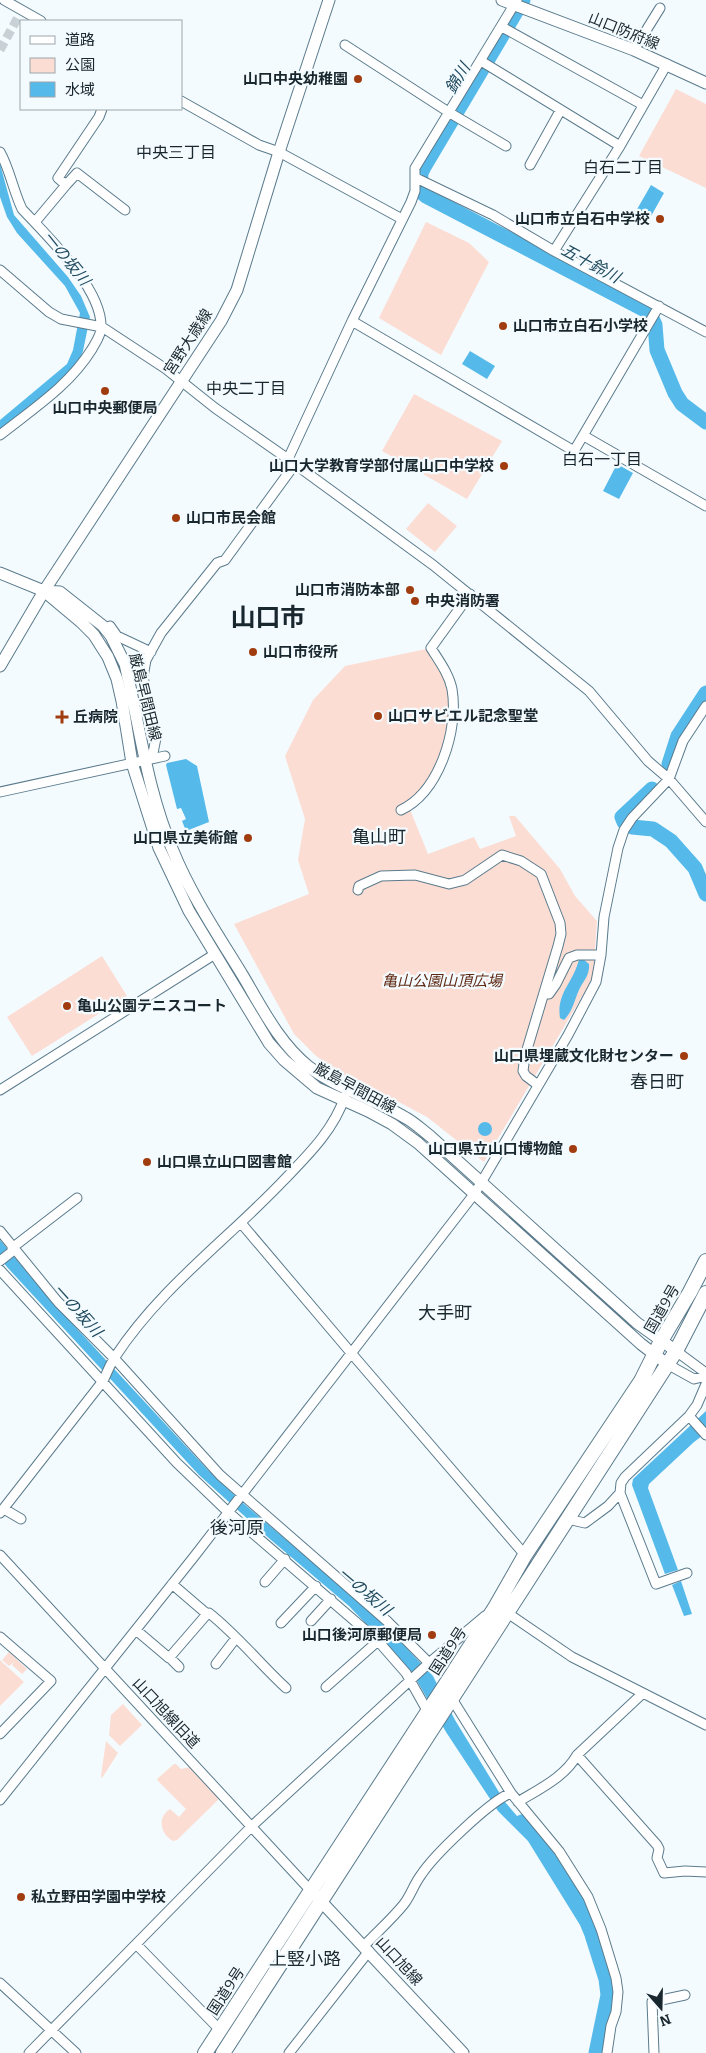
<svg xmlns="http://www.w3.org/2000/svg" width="706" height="2053" viewBox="0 0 706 2053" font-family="Bitter,'Noto Sans JP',serif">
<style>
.green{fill:#fbddd3}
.water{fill:#55baea}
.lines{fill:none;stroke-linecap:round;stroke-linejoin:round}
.river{stroke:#55baea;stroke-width:15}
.minor-tunnel{stroke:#c8d1d5;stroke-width:9;stroke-dasharray:9 4.5;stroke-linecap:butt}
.minor-casing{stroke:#5b7b8c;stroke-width:11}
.major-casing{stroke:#5b7b8c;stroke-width:13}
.highway-casing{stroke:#5b7b8c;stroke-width:16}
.minor{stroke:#fff;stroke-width:9}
.major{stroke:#fff;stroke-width:11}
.highway{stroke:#fff;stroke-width:14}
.poi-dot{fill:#a13c10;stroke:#f4fbff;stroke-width:2}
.labels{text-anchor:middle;stroke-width:4.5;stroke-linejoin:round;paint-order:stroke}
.street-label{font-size:15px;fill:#19272e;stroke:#f4fbff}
.poi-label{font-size:15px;font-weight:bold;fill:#19272e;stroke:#f4fbff;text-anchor:start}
.park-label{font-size:15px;font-style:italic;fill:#5f2812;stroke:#f4fbff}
.water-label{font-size:16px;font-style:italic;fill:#204b5f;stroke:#f4fbff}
.neighbourhood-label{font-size:16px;fill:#19272e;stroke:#f4fbff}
.quarter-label{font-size:18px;fill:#19272e;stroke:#f4fbff}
.town-label{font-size:25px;font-weight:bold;fill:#19272e;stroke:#f4fbff}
</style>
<rect width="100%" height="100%" fill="#f4fbff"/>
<!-- green -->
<path class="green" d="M676,89L706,104V188L639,156Z
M426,222L469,243L489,262L441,355L379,318Z
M414,394L502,441L467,499L382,451Z
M428,503L457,526L435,552L406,529Z
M431,648L447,674L453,717L440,769L409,807L428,854L474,837L480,849L516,836L509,816H515L560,869L575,896L597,921L593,978L484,1162L427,1117L395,1100L358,1084L338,1072L315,1055L294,1034L234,924L309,894L298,860L305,819L285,756L313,700L345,666Z
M102,956L127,996L32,1056L7,1017Z
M9,1652L27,1669L22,1674L12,1665L14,1662L9,1666L2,1660Z
M0,1660L24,1682L0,1706Z
M123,1704L142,1725L120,1746L109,1735L111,1715Z
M106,1741L118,1753L102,1778L101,1776Z
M174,1764H176L181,1769L190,1767L218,1797V1800L177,1840L173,1841C160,1834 157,1817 170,1809L179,1817L186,1809L158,1781L157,1779Z"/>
<!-- water -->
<path class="water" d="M0,164L14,215L68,277L81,296L90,317L83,351L80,359L60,383L0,429V420L67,364L73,350L80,313L65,286L17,233L7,217L0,197Z
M651,185L664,193L650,218L636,211Z
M470,351L495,366L487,379L462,364Z
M617,464L633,473L619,499L603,491Z
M186,759L197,766L209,822L186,831L182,821L186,819L181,808L177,809L166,765L167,763Z
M579,959H583L589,964C590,975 584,980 579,990C574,1001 573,1011 564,1020L560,1018C556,993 574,982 579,959Z
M478 1129a7 7 0 1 1 14 0a7 7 0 1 1-14 0Z
M0,1240L54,1304L207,1469L243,1503L377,1617L433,1676L455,1720L505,1802L517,1816L522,1814C547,1844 573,1874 590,1910C596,1923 600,1937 605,1950L600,1956L592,1954L580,1925L528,1841L498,1811L446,1732L412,1672L349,1606L271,1540L199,1475L7,1267L0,1258Z
M706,1411V1433L694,1442L649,1484L648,1488L678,1570L665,1574L632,1485L633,1479Z
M681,1581L692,1614L684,1616L672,1585Z"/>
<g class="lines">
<!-- river -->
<path class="river" d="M523,0L424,167L421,173L420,191L426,196L649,312L655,325L657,350L675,393L682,404L706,422
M669,764L678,736L706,693
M652,789L622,817L624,822L632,827L653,829L671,841L695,868L706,894
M593,1938L606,1979L608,1995L596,2053"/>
<!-- minor-tunnel -->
<path class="minor-tunnel" d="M0,50L22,10"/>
<defs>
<path id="minor" d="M4,0L41,21
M502,27L643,105
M345,45L450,113L506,146
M634,50L660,8
M481,61L620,146
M181,101L259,145L279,152L402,219
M0,152C10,170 13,190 22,209C47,236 103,289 101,328C101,335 96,342 92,349C69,386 34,408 0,435
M530,165L560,111
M416,178L493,215L554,251L706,332
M66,185L77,173L125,210
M35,222L66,185L58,178L99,117L102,109
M554,251L620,146L667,64
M0,270L49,312L61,319L102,327L166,369L215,408L288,459L433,565L589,691L648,761L669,779L706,822
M352,321L574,451L659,306
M584,436L706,506
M288,459L352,321L411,202L415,191V168L517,0
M110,626L117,636L151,652
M152,758L156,738L143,677L146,660L161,633L217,563L225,560L295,464
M0,792L165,756
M401,810C439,792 459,730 452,689C449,674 439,661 431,648L470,594
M358,890L359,886L381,876L415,875L449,884L465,880L502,855L521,861L541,874L560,923L561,934L558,946L525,1056L523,1071L526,1076L538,1085
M546,994H549L556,984L569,958L577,955H601
M0,1090L215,954
M241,1223L352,1354L525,1555
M0,1231L58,1302L114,1358L220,1475L387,1621L429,1663
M12,1248L77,1198
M0,1261L14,1250
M0,1270L177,1463L228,1512L378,1641L406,1673L428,1712
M676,1351L706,1373
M667,1364L694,1379L706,1376
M689,1416L706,1435
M4,1509L21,1519
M0,1513L103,1381C107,1373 110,1364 115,1357C160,1288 227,1240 283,1181C307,1156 334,1130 345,1096
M567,1519L585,1523L608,1506L620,1493
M0,1555L311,1891
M687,1573L656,1584L620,1493L621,1483L625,1477L689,1416L697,1405L706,1384
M265,1582L285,1559
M503,1610L572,1657L706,1725
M207,1614L209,1613C236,1634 260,1664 286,1688
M311,1621L331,1599
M281,1623L316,1586
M136,1630L169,1658L207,1614L172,1584
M0,1637L51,1681L0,1734
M169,1657L179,1667
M216,1664L236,1638
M326,1687L378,1641
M452,1699L511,1793L559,1851L588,1897L601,1929L616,1978L618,1992L616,2012L611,2026L607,2053
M577,1755L657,1845L659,1849L657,1858L664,1873L685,1871L706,1872
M0,1800L193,1558L475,1193L568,1035L596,982L601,955L604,917L618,848L624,830L632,818L669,779L683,741L706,706
M518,1802C539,1789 565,1777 577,1755L642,1694
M136,1944L220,2030
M364,1946C377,1932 392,1919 404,1904C411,1895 414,1884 421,1875C434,1855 490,1801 511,1793
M0,1983L76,2053
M29,2053L252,1826L429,1663L485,1616
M289,2053L369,1951
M654,2053L652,2002L685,1995"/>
<path id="major" d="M502,0L634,50L706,83
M0,573L44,591L81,622L94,635L108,657L117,679L122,701L132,763L159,848L189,911L269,1043L284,1060L317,1088L368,1111L392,1124L418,1143L641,1344L667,1364
M44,591L60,592L103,626L111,636L125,664C140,727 147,791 173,851C191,895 218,935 243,976C262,1008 279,1043 309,1067C339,1089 374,1099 406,1118C415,1123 422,1130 430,1136L637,1323L676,1351
M0,666L44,591L221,321L237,290L279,152L329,0
M316,1896L463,2053"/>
<path id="highway" d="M205,2053L451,1676L496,1606L525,1555L641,1381L661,1341L690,1292L706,1261
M223,2053L676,1351L706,1293"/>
</defs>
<!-- minor casing -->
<use href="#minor" class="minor-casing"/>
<!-- major casing -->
<use href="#major" class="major-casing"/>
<!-- highway casing -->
<use href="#highway" class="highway-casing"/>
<!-- minor -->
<use href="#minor" class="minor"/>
<!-- major -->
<use href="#major" class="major"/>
<!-- highway -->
<use href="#highway" class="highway"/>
</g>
<!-- markers -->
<g class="poi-dot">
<circle cx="358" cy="79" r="5"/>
<circle cx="660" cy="219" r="5"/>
<circle cx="503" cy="326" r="5"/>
<circle cx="105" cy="391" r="5"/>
<circle cx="504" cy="466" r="5"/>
<circle cx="176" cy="518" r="5"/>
<circle cx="410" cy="590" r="5"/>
<circle cx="415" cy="601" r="5"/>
<circle cx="253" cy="652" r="5"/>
<circle cx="378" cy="716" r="5"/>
<path d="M59.5 709.5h5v5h5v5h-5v5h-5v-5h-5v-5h5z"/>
<circle cx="248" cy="838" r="5"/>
<circle cx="67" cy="1006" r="5"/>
<circle cx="684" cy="1056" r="5"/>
<circle cx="573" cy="1149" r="5"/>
<circle cx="147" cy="1162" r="5"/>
<circle cx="432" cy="1635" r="5"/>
<circle cx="21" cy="1897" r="5"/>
</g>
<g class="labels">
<!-- street labels -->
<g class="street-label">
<text transform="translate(624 31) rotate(22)" y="5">山口防府線</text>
<text transform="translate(188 342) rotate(-57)" y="5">宮野大歳線</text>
<text transform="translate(145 697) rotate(76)" y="5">厳島早間田線</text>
<text transform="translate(355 1088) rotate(28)" y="5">厳島早間田線</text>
<text transform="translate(662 1309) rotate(-60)" y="5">国道9号</text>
<text transform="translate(448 1651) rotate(-57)" y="5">国道9号</text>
<text transform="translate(166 1713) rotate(47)" y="5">山口旭線旧道</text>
<text transform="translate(399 1961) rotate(47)" y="5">山口旭線</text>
<text transform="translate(226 1991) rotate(-57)" y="5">国道9号</text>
</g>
<!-- poi labels -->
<g class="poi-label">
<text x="348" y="84" text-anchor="end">山口中央幼稚園</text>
<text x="650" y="224" text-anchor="end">山口市立白石中学校</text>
<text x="513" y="331">山口市立白石小学校</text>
<text x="105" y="413" text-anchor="middle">山口中央郵便局</text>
<text x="494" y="471" text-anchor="end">山口大学教育学部付属山口中学校</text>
<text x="186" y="523">山口市民会館</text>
<text x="400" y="595" text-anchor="end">山口市消防本部</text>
<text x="425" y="606">中央消防署</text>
<text x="263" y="657">山口市役所</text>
<text x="388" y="721">山口サビエル記念聖堂</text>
<text x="73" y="722">丘病院</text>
<text x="238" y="843" text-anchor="end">山口県立美術館</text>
<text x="77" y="1011">亀山公園テニスコート</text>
<text x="674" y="1061" text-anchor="end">山口県埋蔵文化財センター</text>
<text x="563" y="1154" text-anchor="end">山口県立山口博物館</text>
<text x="157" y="1167">山口県立山口図書館</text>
<text x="422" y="1640" text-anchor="end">山口後河原郵便局</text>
<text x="31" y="1902">私立野田学園中学校</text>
</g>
<!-- park labels -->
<g class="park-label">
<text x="442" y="986">亀山公園山頂広場</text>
</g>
<!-- water labels -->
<g class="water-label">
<text transform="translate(457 78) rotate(-59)" y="6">錦川</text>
<text transform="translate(67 258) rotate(51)" y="6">一の坂川</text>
<text transform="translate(591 263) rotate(28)" y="6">五十鈴川</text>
<text transform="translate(78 1310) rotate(48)" y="6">一の坂川</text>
<text transform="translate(365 1591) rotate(40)" y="6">一の坂川</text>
</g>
<!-- neighbourhood labels -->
<g class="neighbourhood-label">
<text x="176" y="158">中央三丁目</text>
<text x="623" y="173">白石二丁目</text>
<text x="246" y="394">中央二丁目</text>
<text x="602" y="465">白石一丁目</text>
</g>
<!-- quarter labels -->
<g class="quarter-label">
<text x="379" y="843">亀山町</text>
<text x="657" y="1088">春日町</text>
<text x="445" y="1319">大手町</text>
<text x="237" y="1534">後河原</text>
<text x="305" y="1965">上竪小路</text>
</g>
<!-- town labels -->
<g class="town-label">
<text x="268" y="626">山口市</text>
</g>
</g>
<!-- legend -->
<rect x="20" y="20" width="162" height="90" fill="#f4fbff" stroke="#9ca6ab"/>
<rect x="30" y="36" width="25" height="8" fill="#ffffff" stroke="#9ca6ab"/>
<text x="65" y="45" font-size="15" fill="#19272e">道路</text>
<rect x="30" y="58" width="25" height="15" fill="#fbddd3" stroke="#9ca6ab"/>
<text x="65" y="70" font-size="15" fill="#19272e">公園</text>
<rect x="30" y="82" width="25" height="15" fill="#55baea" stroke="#9ca6ab"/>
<text x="65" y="95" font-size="15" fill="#19272e">水域</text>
<!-- north arrow -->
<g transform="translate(661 2008) rotate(160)" stroke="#f4fbff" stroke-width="4" paint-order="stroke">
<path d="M0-4L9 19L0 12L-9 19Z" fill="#19272e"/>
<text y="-8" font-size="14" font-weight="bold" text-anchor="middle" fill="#19272e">N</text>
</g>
</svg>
